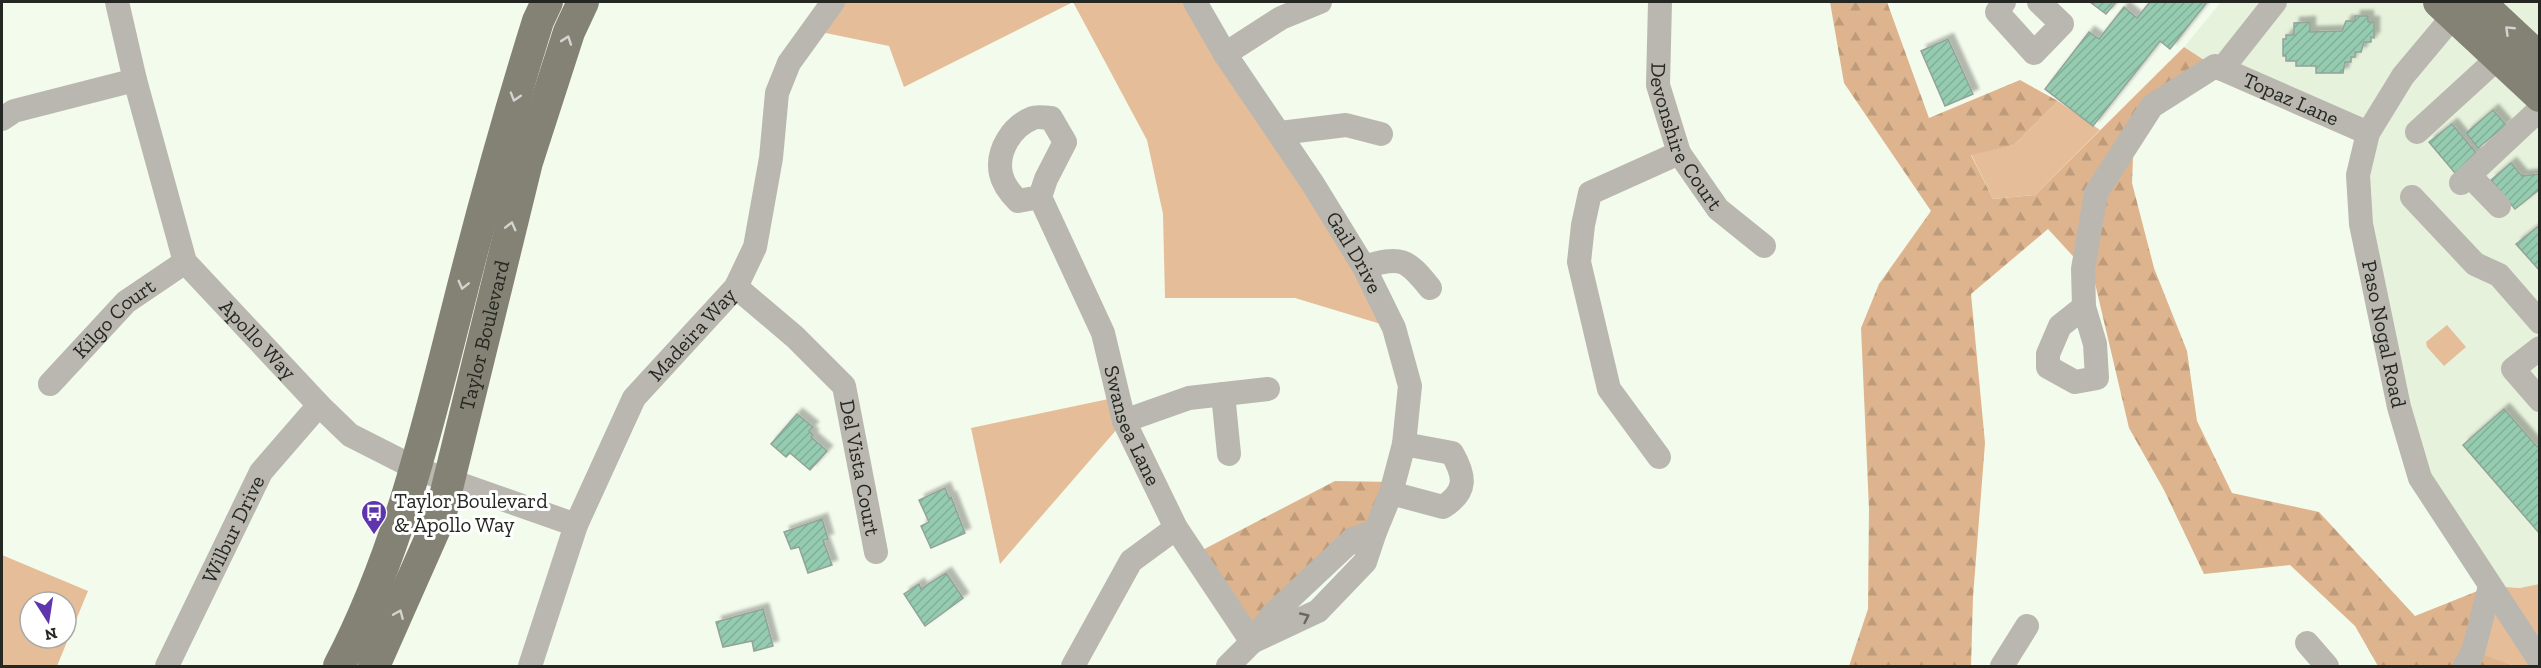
<svg xmlns="http://www.w3.org/2000/svg" width="2541" height="668" viewBox="0 0 2541 668" font-family="'Zilla Slab',serif">
<style>
.built{fill:#e7f2dc}
.green{fill:#e5bd99;fill-rule:evenodd}
.forest{fill:url(#forest-firs)}
.building{fill:url(#building-hatch);stroke:#93a39a;stroke-width:1.5;filter:url(#shadow)}
.lines{fill:none;stroke-linecap:round;stroke-linejoin:round}
.minor{stroke:#b9b7b0;stroke-width:24}
.major{stroke:#848175;stroke-width:32}
.oneway{stroke:#d4d3cf}
.oneway2{stroke:#686862}
.labels{text-anchor:middle;stroke-width:6;stroke-linejoin:round;paint-order:stroke}
.street-label{font-size:21px;fill:#252822;stroke:#fff}
.poi-label{font-size:21px;fill:#252822;stroke:#fff;text-anchor:start}
</style>
<defs>
<pattern id="forest-firs" width="22" height="20" patternUnits="userSpaceOnUse" patternTransform="scale(1.5)"><rect width="22" height="20" fill="#deb48e"/><path d="M5 1l3.5 6h-7zM16 11l3.5 6h-7z" fill="#be9b7a"/></pattern>
<pattern id="building-hatch" width="6" height="6" patternUnits="userSpaceOnUse" patternTransform="scale(1.5)"><rect width="6" height="6" fill="#95ccb0"/><path d="M-1 1l2-2M0 6l6-6M5 7l2-2" fill="none" stroke="#80af97"/></pattern>
<filter id="shadow"><feDropShadow dx="5.5" dy="-5.5" stdDeviation="1.5" flood-color="#0004"/></filter>
</defs>
<rect width="100%" height="100%" fill="#f3fbec"/>
<!-- built -->
<path class="built" d="M2221,2H2439L2539,96V584L2520,588L2490,586L2420,478L2375,285L2367,133L2215,66L2184,47Z
M2479,2H2539V59Z"/>
<!-- green -->
<path class="green" d="M833,2H1195L1394,328L1295,298H1165L1163,214L1147,140L1073,2L904,87L889,46L811,30Z
M2058,101L2100,130L2035,195L1993,199L1971,154L2014,145Z
M2447,325L2466,347L2444,366L2427,347L2426,342Z
M1118,397L1124,421L1000,564L971,428Z
M2,555L88,591L57,666H2ZM30,602H66V638H30Z
M2539,584V666H2515L2473,652L2490,586L2520,588Z"/>
<!-- forest -->
<path class="forest" d="M1830,2H1887L1929,118L2020,80L2058,101L2014,145L1971,155L1993,199L2035,195L2184,47L2212,65L2134,132L2132,183L2154,268L2187,351L2197,421L2232,493L2319,512L2415,616L2490,586L2473,651L2515,666H2378L2355,626L2290,565L2204,574L2164,490L2129,428L2094,279L2048,229L1971,294L1985,443L1973,597L1971,666H1849L1868,609L1869,509L1861,328L1879,284L1931,211L1844,83Z
M1335,481L1394,482L1375,532L1252,642L1193,555Z"/>
<!-- building -->
<path class="building" d="M2090,2H2116L2106,14Z
M2150,2H2207L2170,49L2160,41L2093,126L2045,89L2089,32L2099,39L2124,7L2137,18Z
M2355,16H2368V22H2374V38L2371,37V42H2364L2361,52H2355V57H2351V62H2345L2343,73H2316V66H2296V61H2286V56H2283V39H2286V35H2294V23L2310,22V32L2342,31L2346,21H2355Z
M1948,39L1973,94L1945,106L1921,51Z
M2493,110L2506,125L2478,148L2466,133Z
M2452,124L2477,154L2455,173L2429,142Z
M2511,163L2522,176L2540,174V189L2515,209L2491,180Z
M2540,225V271L2516,244Z
M2504,409L2540,450V534L2463,445Z
M797,414L813,427L809,431L813,435L811,437L827,451L810,470L790,453L786,457L771,444Z
M945,488L949,498L951,497L965,533L931,548L921,526L929,522L919,500Z
M822,519L828,539L823,540L832,565L808,573L799,547L791,549L784,532Z
M946,573L963,598L925,626L904,594L919,584L921,589Z
M763,609L773,646L754,651L752,641L723,647L716,622Z"/>
<g class="lines">
<!-- minor -->
<g class="minor">
<path id="s1" d="M117,2L135,80L185,262L319,405L350,435L417,469L576,525"/>
<path id="s2" d="M1195,2L1225,54L1313,184L1364,267L1394,328L1410,386L1404,444L1391,493L1375,532"/>
<path id="s3" d="M1660,2L1658,85L1679,153L1718,209L1764,246"/>
<path d="M2004,2L1997,12L2034,53L2062,24L2039,2"/>
<path id="s4" d="M2465,2L2403,76L2368,133L2358,175L2361,224L2399,407L2420,478L2540,661"/>
<path d="M1225,54L1281,18L1320,2"/>
<path d="M2222,69L2275,2"/>
<path d="M2,119L14,111L135,80"/>
<path d="M2417,132L2499,57"/>
<path d="M1280,133L1346,125L1381,134"/>
<path d="M2469,175L2499,206"/>
<path d="M2461,183L2540,109"/>
<path id="s5" d="M1040,197L1018,201C1011,194 1003,184 1001,174C996,151 1012,126 1033,118C1038,116 1045,118 1051,118L1065,142L1046,179L1040,197L1103,333L1124,421L1176,528L1252,642"/>
<path d="M2412,197L2475,264L2499,275L2540,322"/>
<path d="M1364,267C1401,256 1406,258 1430,288"/>
<path id="s6" d="M736,287L795,337L844,386L876,552"/>
<path id="s7" d="M2084,307L2060,326L2048,354V367L2075,382L2097,378L2095,344L2084,307L2083,269L2096,193L2152,106L2215,66L2368,133"/>
<path d="M2540,348L2513,369L2540,400"/>
<path id="s8" d="M50,384L126,302L185,262"/>
<path d="M1223,394L1229,454"/>
<path d="M1124,421L1189,398L1268,389"/>
<path d="M1659,457L1609,389L1579,262L1583,225L1590,193L1679,153"/>
<path d="M1391,493L1443,507C1468,491 1465,476 1452,453L1404,444"/>
<path d="M2307,643L2327,666"/>
<path id="s9" d="M167,666L261,472L319,405"/>
<path id="s10" d="M530,666L576,525L634,398L736,287L755,247L771,158L777,93L789,63L833,2"/>
<path d="M1073,666L1131,561L1176,528"/>
<path d="M1228,666L1252,642L1272,615L1353,539L1375,532L1365,562L1318,611L1252,642"/>
<path d="M2002,666L2027,626"/>
<path d="M2465,666L2473,652L2490,586"/>
</g>
<!-- major -->
<g class="major">
<path d="M2439,2L2540,96"/>
<path d="M2479,2L2540,59"/>
<path d="M339,666C396,557 425,437 455,318C480,218 507,120 538,21L547,2"/>
<path id="s11" d="M374,666L440,517L527,162L569,32L583,2"/>
</g>
</g>
<!-- one-way arrows -->
<defs><path id="oneway-chevron" d="M-2-3.5L2.5 0L-2 3.5" fill="none" stroke-width="1.6" stroke-linecap="round" stroke-linejoin="round" transform="scale(1.5)"/></defs>
<g class="oneway">
<use href="#oneway-chevron" transform="translate(2509 30) rotate(-136)"/>
<use href="#oneway-chevron" transform="translate(567 40) rotate(-71)"/>
<use href="#oneway-chevron" transform="translate(515 97) rotate(107)"/>
<use href="#oneway-chevron" transform="translate(511 226) rotate(-76)"/>
<use href="#oneway-chevron" transform="translate(463 285) rotate(104)"/>
<use href="#oneway-chevron" transform="translate(399 614) rotate(-67)"/>
</g>
<use class="oneway2" href="#oneway-chevron" transform="translate(1305 617) rotate(-25)"/>
<!-- icons -->
<defs>
<symbol id="bus-pin" viewBox="-11 -11 22 30"><path d="M0 17L-7.5 6A9.5 9.5 0 1 1 7.5 6Z" fill="#5e35ad" stroke="#fff"/><path d="M-5-6H5V4H4V6H2V4H-2V6H-4V4H-5ZM-3.5-4V0h7V-4ZM-3.5 1.2v1.5H-2V1.2ZM2 1.2v1.5H3.5V1.2Z" fill="#fff"/></symbol>
</defs>
<g fill-rule="evenodd">
<use href="#bus-pin" x="359" y="498" width="30" height="40"/>
</g>
<g class="labels">
<!-- street labels -->
<g class="street-label">
<text dy="7" stroke="none"><textPath href="#s7" startOffset="576">Topaz Lane</textPath></text>
<text dy="7" stroke="none"><textPath href="#s3" startOffset="141">Devonshire Court</textPath></text>
<text dy="7" stroke="none"><textPath href="#s2" startOffset="297">Gail Drive</textPath></text>
<text dy="7" stroke="none"><textPath href="#s8" startOffset="92">Kilgo Court</textPath></text>
<text dy="7" stroke="none"><textPath href="#s4" startOffset="368">Paso Nogal Road</textPath></text>
<text dy="7" stroke="none"><textPath href="#s10" startOffset="374">Madeira Way</textPath></text>
<text dy="7" stroke="none"><textPath href="#s11" startOffset="350">Taylor Boulevard</textPath></text>
<text dy="7" stroke="none"><textPath href="#s1" startOffset="375">Apollo Way</textPath></text>
<text dy="7" stroke="none"><textPath href="#s5" startOffset="478">Swansea Lane</textPath></text>
<text dy="7" stroke="none"><textPath href="#s6" startOffset="230">Del Vista Court</textPath></text>
<text dy="7" stroke="none"><textPath href="#s9" startOffset="152">Wilbur Drive</textPath></text>
</g>
<!-- poi labels -->
<g class="poi-label">
<text x="394" y="508">Taylor Boulevard<tspan x="394" dy="24">&amp; Apollo Way</tspan></text>
</g>
</g>
<!-- border -->
<rect width="2541" height="668" fill="none" stroke="#252822" stroke-width="6"/>
<!-- north arrow -->
<g transform="translate(48 620) rotate(168)"><circle r="28" fill="#ffffff" stroke="#a8a9a7" stroke-width="1.5"/>
<path d="M0-4.5L10 22L0 15L-10 22Z" fill="#5e35ad"/>
<text y="-9" font-size="16" font-weight="bold" text-anchor="middle" fill="#252822">N</text>
</g>
</svg>
